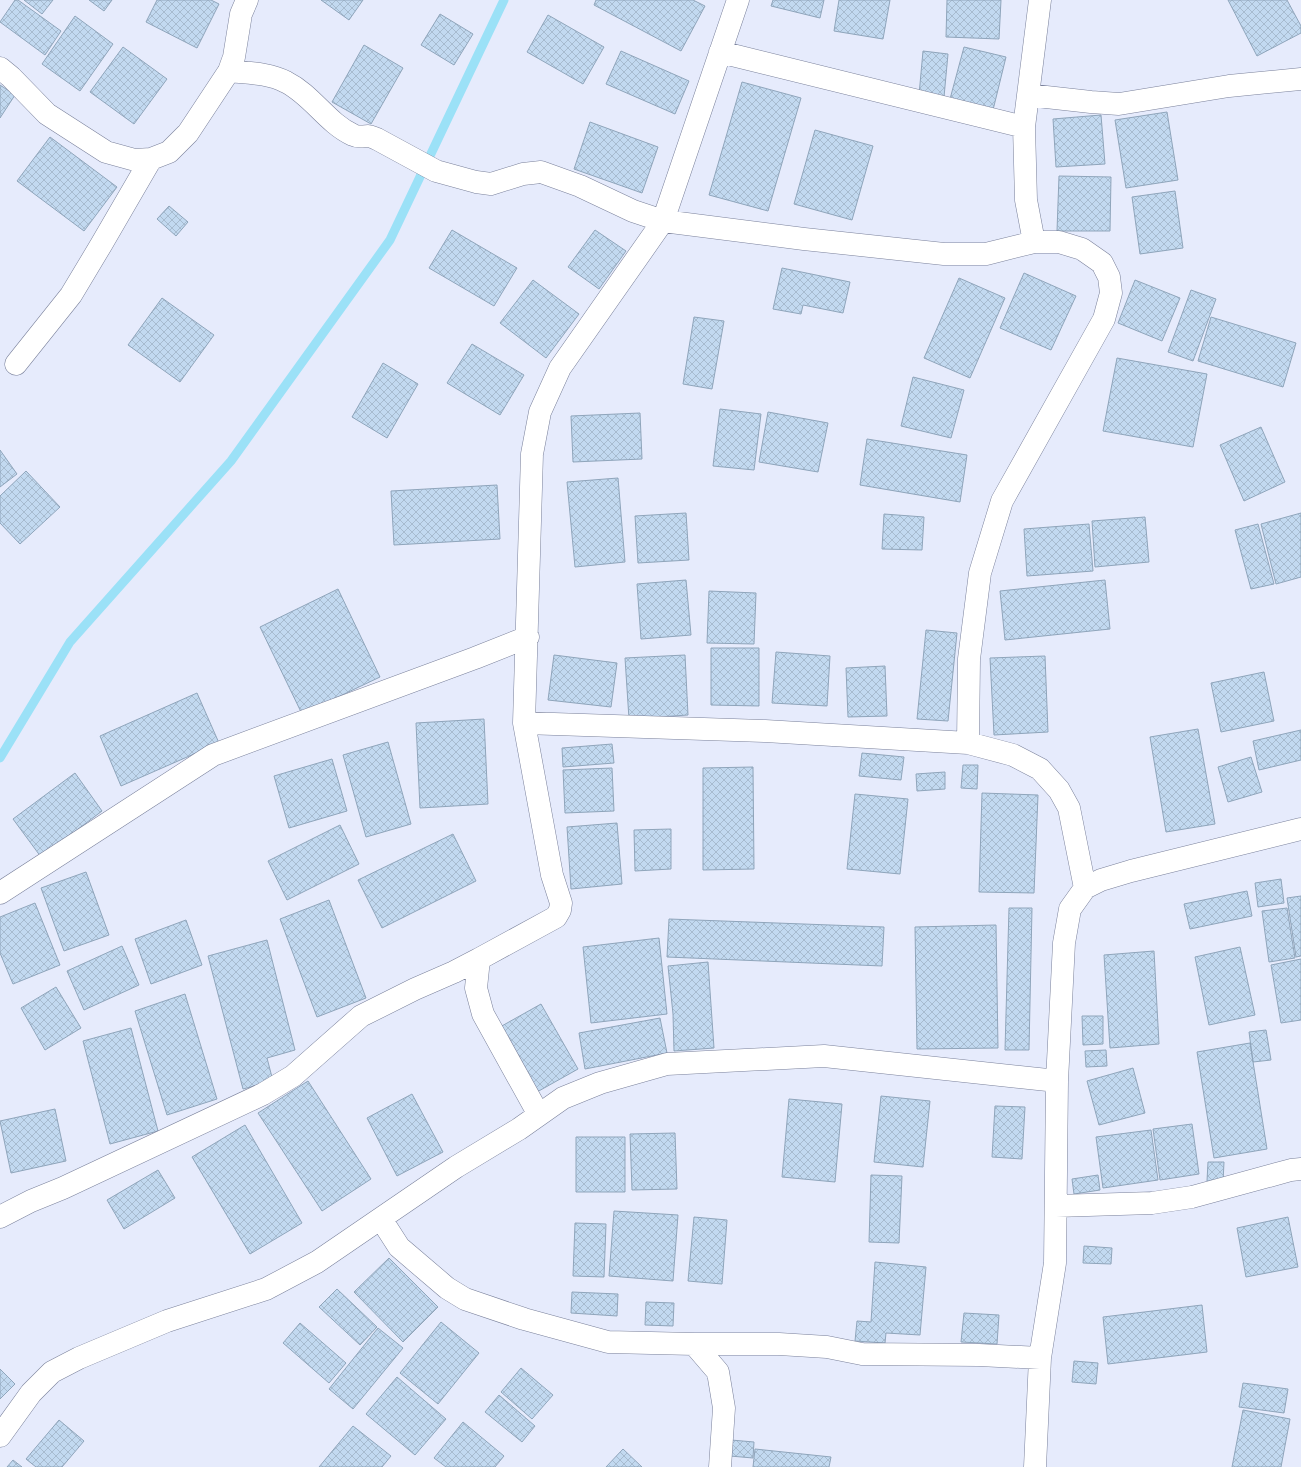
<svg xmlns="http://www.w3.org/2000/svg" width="1301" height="1467" viewBox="0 0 1301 1467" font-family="'Roboto Condensed',sans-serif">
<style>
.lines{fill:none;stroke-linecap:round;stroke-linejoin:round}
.stream{stroke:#9be1f7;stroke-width:9}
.building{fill:url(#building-cross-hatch);stroke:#8fa5bb}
.minor-casing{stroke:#7a819b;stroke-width:23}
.minor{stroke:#fff;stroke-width:22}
</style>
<defs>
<pattern id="building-cross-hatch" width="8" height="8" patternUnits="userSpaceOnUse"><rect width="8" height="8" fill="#c2d9f0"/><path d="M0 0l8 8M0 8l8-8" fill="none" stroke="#a7bbcf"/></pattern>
</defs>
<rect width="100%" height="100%" fill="#e6ebfc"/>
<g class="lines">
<!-- stream -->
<path class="stream" d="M0,758L70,642L231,461L390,240L504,0"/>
</g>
<!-- building -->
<path class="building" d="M15,0H18L61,31L45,55L0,22Z
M24,0H53L42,14Z
M89,0H112L104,11Z
M157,0H211L219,4L197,48L146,22Z
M321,0H363L349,20Z
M596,0H693L705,6L681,51L594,5Z
M773,0H824L820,18L771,6Z
M839,0H890L883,39L834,31Z
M947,0H1001L999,39L946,37Z
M1228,0H1287L1301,26V33L1257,56Z
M440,14L473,34L454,65L421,45Z
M548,15L604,47L583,84L527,52Z
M75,16L113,44L80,91L42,64Z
M364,45L403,68L371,124L332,102Z
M123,47L167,79L134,124L90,92Z
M964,47L1006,57L993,110L950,99Z
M621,51L689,81L675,114L606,84Z
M923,51L948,54L944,97L919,95Z
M742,82L801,98L768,211L709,195Z
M0,85L15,95L0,118Z
M1167,112L1178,180L1126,188L1115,120Z
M1101,115L1105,164L1056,167L1053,119Z
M590,122L658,147L642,193L574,169Z
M815,130L873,146L852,220L794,204Z
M50,137L117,187L84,231L17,181Z
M1059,176L1111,177L1110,231H1057Z
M1175,191L1183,248L1140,254L1132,197Z
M169,206L188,222L176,236L157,219Z
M452,230L517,268L494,306L429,268Z
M595,230L626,251L599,289L568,267Z
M782,268L850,282L843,313L803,305L801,314L773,309Z
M1024,273L1076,296L1051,350L1000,328Z
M959,278L1005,298L970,378L924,358Z
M533,280L579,314L546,358L500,323Z
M1135,280L1180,298L1162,341L1118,323Z
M1191,290L1216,299L1193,361L1168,352Z
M162,298L214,335L180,382L128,345Z
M694,317L724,321L712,389L683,384Z
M1211,317L1296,343L1283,387L1198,361Z
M472,344L524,375L500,415L447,383Z
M1117,358L1207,374L1193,447L1103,431Z
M383,363L418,384L387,438L352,417Z
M913,377L964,390L951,438L901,426Z
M720,409L761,414L754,470L713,466Z
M768,412L828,423L818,472L759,462Z
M640,413L642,459L573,462L571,416Z
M1261,427L1285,482L1244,501L1220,445Z
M867,439L967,455L960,502L860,485Z
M0,450L17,474L0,487Z
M26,471L60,507L20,544L0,523V496Z
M618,478L625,562L575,567L567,482Z
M497,485L500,539L394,545L391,491Z
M686,513L689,560L638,563L635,516Z
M1301,513V577L1276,584L1261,524Z
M884,514L924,517L922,550L882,549Z
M1145,517L1149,562L1095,567L1092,521Z
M1089,524L1093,571L1027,576L1024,529Z
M1258,524L1274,584L1251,589L1235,530Z
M686,580L691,635L641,639L637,584Z
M1105,580L1110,629L1005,640L1000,591Z
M338,589L380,677L302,714L260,627Z
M709,591L756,593L754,644L707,643Z
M926,630L957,633L948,721L917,719Z
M711,648H759V706L711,705Z
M776,652L830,656L827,706L772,703Z
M554,655L617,663L611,707L548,700Z
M685,655L688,715L629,719L625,658Z
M1045,656L1048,732L994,735L990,658Z
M885,666L887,716L848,717L846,668Z
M1264,672L1274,721L1221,732L1211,683Z
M197,693L219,743L121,786L100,736Z
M484,719L488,804L420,808L416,723Z
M1198,729L1215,824L1166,832L1150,737Z
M1301,730V760L1259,770L1253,741Z
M388,742L411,824L366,837L343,755Z
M612,744L614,763L563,767L562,748Z
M862,753L904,757L901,780L859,776Z
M1251,757L1262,792L1228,802L1218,767Z
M332,759L347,811L289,828L274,776Z
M963,765H978L977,789L961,788Z
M753,767L754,869L703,870V768Z
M612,768L614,811L565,813L563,770Z
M945,772V789L917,791L916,774Z
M75,773L102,811L41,857L13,819Z
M982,793L1038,795L1034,893L979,892Z
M855,794L908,799L900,874L847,869Z
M617,823L622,884L571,889L567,827Z
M340,825L359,864L287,900L268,861Z
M671,829V869L635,871L634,830Z
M453,834L476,881L382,928L358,880Z
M86,872L109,935L64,951L41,888Z
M1281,879L1284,903L1258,907L1255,883Z
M1247,891L1252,916L1190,929L1184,904Z
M1301,896V956L1296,957L1287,898Z
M329,900L366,998L317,1017L280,919Z
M35,903L60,965L13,984L0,953V917Z
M1009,908H1032L1029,1050H1005Z
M1287,908L1295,958L1269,962L1262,911Z
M669,919L884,927L882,966L667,957Z
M186,920L202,965L151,984L135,939Z
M996,925L998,1048L917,1049L915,927Z
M659,938L667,1014L591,1023L583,947Z
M267,940L295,1050L267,1058L273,1081L243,1089L208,956Z
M122,946L139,985L84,1010L67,971Z
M1240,947L1255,1015L1209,1025L1195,957Z
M1154,951L1159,1044L1110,1048L1104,955Z
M1301,959V1020L1281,1023L1271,965Z
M708,962L714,1048L674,1051L673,1014L668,966Z
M56,987L81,1028L45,1050L21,1008Z
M185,994L217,1099L167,1115L135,1011Z
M541,1004L578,1069L537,1092L500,1027Z
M1082,1016H1103V1044L1083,1045Z
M660,1018L667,1053L585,1069L579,1033Z
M131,1028L158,1131L110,1144L83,1041Z
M1266,1030L1271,1060L1253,1062L1249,1032Z
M1250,1043L1267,1149L1214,1158L1197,1052Z
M1106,1050L1107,1066L1086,1067L1085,1051Z
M1133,1068L1145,1113L1099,1125L1087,1081Z
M308,1081L371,1179L322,1211L258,1113Z
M412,1094L443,1152L397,1176L367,1118Z
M881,1096L930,1101L923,1167L874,1162Z
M789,1099L842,1104L835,1182L782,1177Z
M995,1106L1025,1107L1022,1159L992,1157Z
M55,1109L66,1161L11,1173L0,1121Z
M1192,1124L1199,1174L1160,1180L1153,1129Z
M245,1125L302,1223L250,1254L192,1157Z
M1151,1130L1158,1180L1103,1188L1096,1137Z
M675,1133L677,1189L632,1190L630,1134Z
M576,1137H625V1192H576Z
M1208,1162H1224L1223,1182L1207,1181Z
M158,1170L175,1198L124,1229L107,1200Z
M871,1175L902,1176L899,1243L869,1242Z
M1098,1175L1100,1190L1074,1194L1072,1179Z
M614,1211L678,1215L673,1281L609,1276Z
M694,1217L727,1220L722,1284L688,1281Z
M1288,1217L1298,1267L1246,1277L1237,1228Z
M575,1223L606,1224L604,1277L573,1276Z
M1084,1246L1112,1248L1111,1264L1083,1263Z
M389,1258L438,1307L403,1342L354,1292Z
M875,1262L926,1267L920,1335L886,1333L885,1343L855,1341L857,1321L871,1322Z
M337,1289L377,1327L360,1345L319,1307Z
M572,1292L618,1294L617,1316L571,1313Z
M646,1302L674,1303L673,1326L645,1325Z
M1202,1305L1207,1352L1108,1364L1103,1317Z
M964,1313L999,1315L997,1344L961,1342Z
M441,1322L479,1353L438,1404L400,1373Z
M300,1323L346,1363L329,1383L283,1343Z
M378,1328L403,1348L353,1409L329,1389Z
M1074,1361L1098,1363L1096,1384L1072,1382Z
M521,1368L553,1395L532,1419L501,1392Z
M0,1369L15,1384L0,1399Z
M397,1377L446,1419L415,1455L366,1414Z
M1243,1383L1288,1389L1284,1413L1239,1407Z
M499,1395L535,1426L522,1442L485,1412Z
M1243,1410L1290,1419L1281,1467H1232Z
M59,1420L84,1441L62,1467H36L26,1459Z
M463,1422L504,1456L495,1467H446L434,1458Z
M353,1426L391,1456L382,1467H319Z
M731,1440L754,1442L753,1458L730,1456Z
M623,1449L642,1467H606Z
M755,1449L831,1457L829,1467H753Z
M13,1460L22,1467H7Z"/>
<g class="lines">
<defs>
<path id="minor" d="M720,52L1024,127
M0,68L11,77L47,114L106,152L135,160L151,159L169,152L188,133L229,71L234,57L241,14L247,0
M229,71C248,73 269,73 286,82C312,95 327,123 353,135C359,138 363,136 368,136C371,136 374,138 377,139L436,171L476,182L491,184L523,174L541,172L580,186L633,211L663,221L804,239L944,254H986L1034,242H1059L1082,249L1102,263L1109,277L1111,293L1104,319L1002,501L980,573L969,659L968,743
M1028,95L1091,102L1119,104L1229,86L1301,79
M1034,242L1026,200L1024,127L1040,0
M16,364L71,295L101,245L151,159
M524,723L765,731L968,743L1013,755L1040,769L1059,790L1069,808L1085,888
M0,893L213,755L475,658L528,637
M539,1115L483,1014L476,988L479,959L556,917L560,910L561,903L552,875L524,723L532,454L540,412L560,368L663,221L738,0
M1056,1206L1152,1203L1192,1197L1291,1170L1301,1169
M0,1217L31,1201L63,1188L263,1094L293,1076L361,1016L415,989L454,972L479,959
M381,1219L399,1247L447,1288L465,1299L524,1319L608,1342L694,1344H779L827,1347L862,1354L979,1355L1040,1358
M694,1344L718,1372L724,1408L720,1467
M0,1436L31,1393L52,1372L79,1358L167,1321L266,1289L317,1262L456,1167L519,1129L563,1098L600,1083L667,1064L824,1056L1057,1081
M1035,1467L1040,1358L1055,1263L1057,1081L1064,943L1070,909L1085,888L1101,880L1131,871L1301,829"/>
</defs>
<!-- minor casing -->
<use href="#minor" class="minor-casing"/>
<!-- minor -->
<use href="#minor" class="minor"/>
</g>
</svg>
